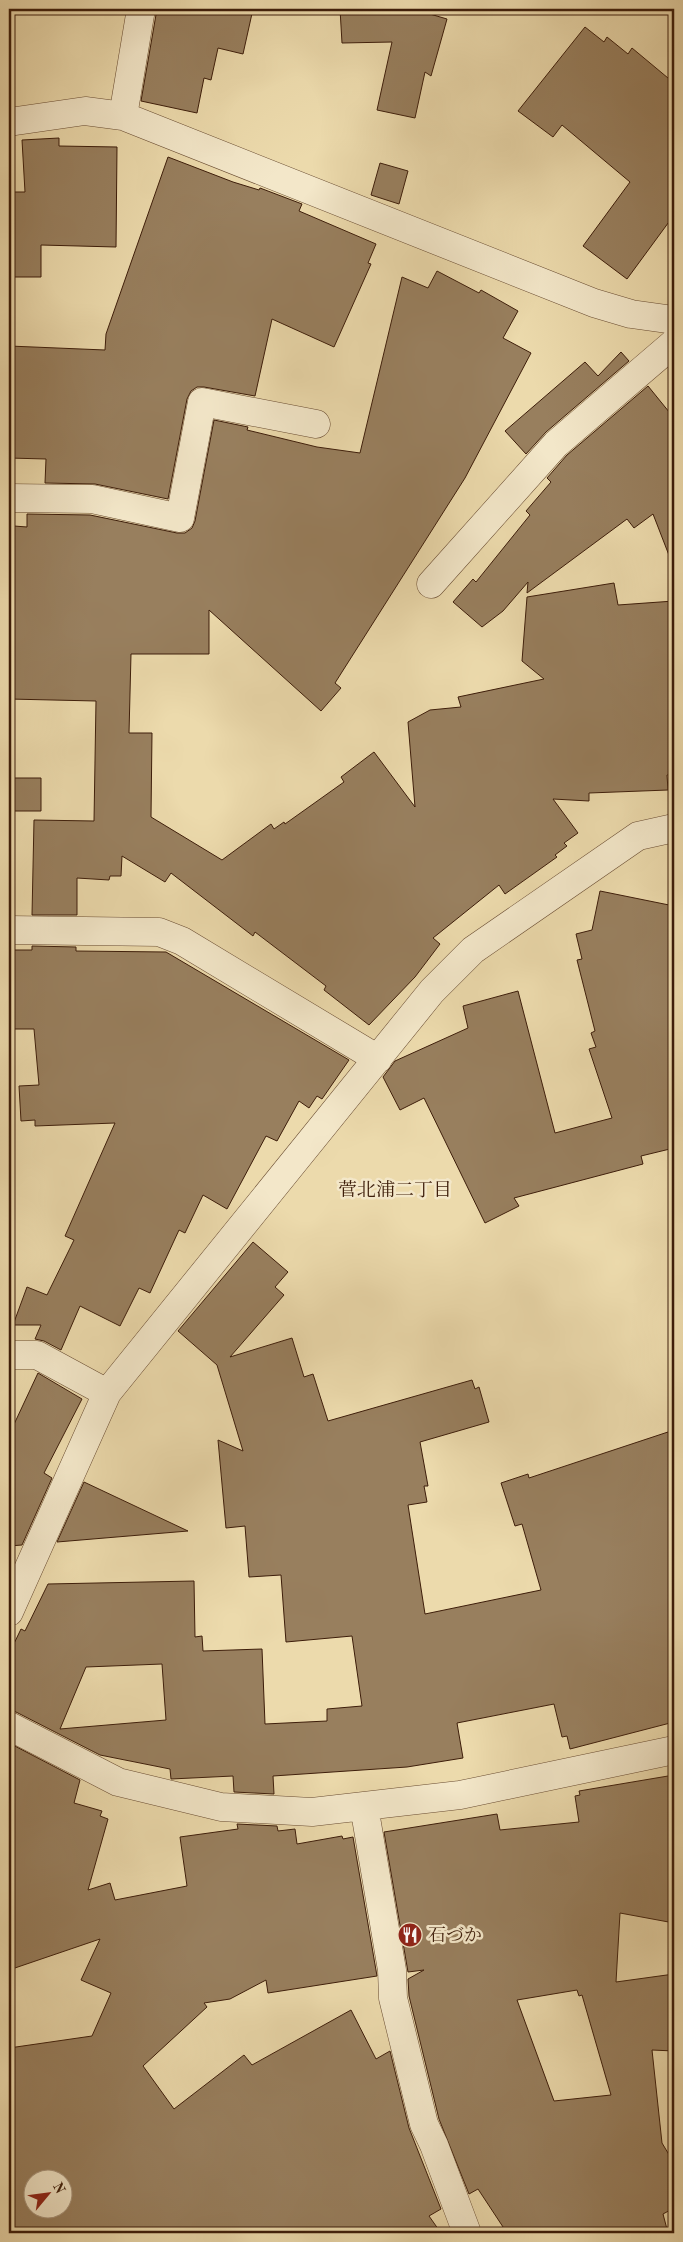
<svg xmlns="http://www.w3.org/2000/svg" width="683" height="2242" viewBox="0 0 683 2242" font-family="'Old Standard TT','Noto Serif JP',serif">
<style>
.building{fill:#987f5e;stroke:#3d1d0a;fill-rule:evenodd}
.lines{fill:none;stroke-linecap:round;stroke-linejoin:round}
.minor-casing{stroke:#694c32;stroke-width:29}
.minor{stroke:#f3e7c9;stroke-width:28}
.labels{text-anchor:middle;stroke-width:5;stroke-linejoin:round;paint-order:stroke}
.poi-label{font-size:18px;fill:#3d1d0a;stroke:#f3e7c9;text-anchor:start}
.neighbourhood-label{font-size:19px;fill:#3d1d0a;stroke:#f3e7c9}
</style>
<rect width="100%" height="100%" fill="#ecdaac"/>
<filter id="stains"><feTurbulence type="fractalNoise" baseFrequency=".004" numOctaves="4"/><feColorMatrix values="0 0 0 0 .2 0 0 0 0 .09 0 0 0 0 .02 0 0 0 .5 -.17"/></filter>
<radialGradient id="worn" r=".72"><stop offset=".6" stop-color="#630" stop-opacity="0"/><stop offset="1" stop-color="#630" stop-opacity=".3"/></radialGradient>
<!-- building -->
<path class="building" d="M157,9H253L243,54L218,48L211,80L204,78L197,113L141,101Z
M340,9H413L447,19L431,76L425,72L415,118L377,110L392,42L342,43Z
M585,27L604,42L607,37L628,54L632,48L674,83V215L627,279L583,246L630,182L562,125L553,137L518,111Z
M59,138V146L117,147L116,247L41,245V277H9V205H14V192H25L22,140Z
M168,157L233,182L259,190L260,188L302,204L299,211L376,244L368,263L371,264L334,347L272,319L255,396L204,387H197L191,391L187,399L168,499L95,484L45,483L46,459L9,458V346L105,350L106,334Z
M380,163L408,171L399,204L371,195Z
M437,271L479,293L481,290L518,311L503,338L531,353L465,478L335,683L341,688L321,711L209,610V654H131L129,733H152L151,817L222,860L271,824L274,829L284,822L285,824L344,782L341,777L374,752L415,807L408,722L430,710L461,707L458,697L544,679L522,661L527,597L614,583L618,605L674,601V774L667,775L668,790L589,793V801L553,799L578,833L564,843L567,846L555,855L557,857L505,894L499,885L433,938L440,944L415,977L369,1025L324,990L326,986L255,932L253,936L171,873L165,882L122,856L121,876H110L109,880L77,878V915H32L34,820L94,821L96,701L9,699V600L14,526L27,527V514L90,515L177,533H185L192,528L195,521L214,420L248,427L247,430L317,447L360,453L402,277L428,288Z
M621,352L629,361L546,432L526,454L505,431L585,362L598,376Z
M648,386L674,418V562L672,563L653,514L634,528L627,519L527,593L528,582L503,611L482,627L453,602L473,579L476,582L530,515L526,511L551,482L547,478L567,455Z
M9,778H41V811H9Z
M600,891L674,906V1148L641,1156L643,1164L514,1198L519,1206L485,1223L424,1098L400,1110L383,1077L395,1061L468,1028L463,1006L518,991L555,1133L612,1118L589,1049L596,1047L591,1033L595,1031L577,960L582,959L576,934L592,930Z
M32,946L76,947V951L166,952L349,1060L322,1099L317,1096L309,1108L299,1101L277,1141L266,1136L227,1209L203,1195L185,1233L179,1230L150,1293L139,1288L120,1326L80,1306L61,1350L44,1341L35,1339L41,1325H13L27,1287L47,1295L74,1240L65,1236L115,1123L35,1126V1120L21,1121L19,1086L39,1085L34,1029H9V950H32Z
M253,1242L288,1272L275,1287L284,1295L230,1357L292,1338L304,1377L313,1374L328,1421L472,1380L475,1389L479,1387L489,1422L420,1442L428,1486H424L427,1502L408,1505L425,1614L541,1590L522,1524L515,1526L501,1483L528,1474L529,1478L674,1430V1722L570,1749L567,1736L562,1737L554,1704L457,1723L463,1758L407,1767L273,1776L274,1794L234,1792L233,1776L171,1779L170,1769L100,1755L16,1712L9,1710L13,1700L9,1693V1654L21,1629L25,1631L48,1584L194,1581L195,1637L202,1636L203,1651L262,1649L265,1724L327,1721V1709L362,1706L352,1636L286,1642L281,1575L249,1577L245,1526L226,1528L218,1440L243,1451L217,1365L178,1331ZM162,1664L166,1720L60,1729L86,1667Z
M38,1373L82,1399L44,1473L52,1478L22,1545L9,1546V1435Z
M84,1482L188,1531L57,1542Z
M9,1743L80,1780L74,1803L102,1811L100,1816L108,1819L88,1890L110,1883L115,1900L187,1886L180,1837L238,1829L237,1824L277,1826L278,1831L295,1829L297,1844L342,1836L343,1839L353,1837L377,1976L268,1993L266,1980L230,1999L204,2003L207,2007L143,2066L174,2109L244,2055L252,2065L351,2010L376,2059L390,2051L409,2128L441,2209L429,2216L441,2233H9V2048L92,2036L111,1993L81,1980L100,1939L9,1970ZM32,2180H62V2210H32Z
M674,1775V1923L620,1913L616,1982L674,1974V2051L652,2050L662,2143L674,2163V2208L663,2214L668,2233H507L478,2189L469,2194L439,2119L409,1996L408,1979L424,1970L408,1972L384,1832L497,1814L500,1830L579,1822L575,1796L580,1795L579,1791ZM577,1990L579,1996L582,1995L611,2095L554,2101L517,2000Z"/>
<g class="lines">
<defs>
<path id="minor" d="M123,116L141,9
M9,122L85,111L123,116L594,303L631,314L674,320
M9,498L92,499L180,518L202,402L316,424
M431,584L556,444L674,343
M9,930L159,932L182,941L378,1059
M9,1355H37L107,1393
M9,1612L107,1393L432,991L473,950L638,836L674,828
M9,1726L118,1782L221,1807L312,1812L460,1795L674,1750
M364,1806L392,1970L393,1998L424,2124L434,2145L467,2233"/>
</defs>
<!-- minor casing -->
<use href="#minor" class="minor-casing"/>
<!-- minor -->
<use href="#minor" class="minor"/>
</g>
<!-- icons -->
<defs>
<symbol id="restaurant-disc" viewBox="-11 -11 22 22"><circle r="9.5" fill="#8f2418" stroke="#f3e7c9"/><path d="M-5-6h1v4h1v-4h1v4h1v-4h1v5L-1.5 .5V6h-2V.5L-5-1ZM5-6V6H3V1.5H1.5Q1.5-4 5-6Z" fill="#fff"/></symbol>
</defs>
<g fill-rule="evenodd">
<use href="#restaurant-disc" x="396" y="1921" width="28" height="28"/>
</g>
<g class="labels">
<!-- poi labels -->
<g class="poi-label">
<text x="428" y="1941">石づか</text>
</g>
<!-- neighbourhood labels -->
<g class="neighbourhood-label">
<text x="395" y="1196">菅北浦二丁目</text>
</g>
</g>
<!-- margin -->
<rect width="683" height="2242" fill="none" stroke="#ecdaac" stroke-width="30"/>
<rect x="10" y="10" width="663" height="2222" fill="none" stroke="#3d1d0a" stroke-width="2.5"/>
<rect x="15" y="15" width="653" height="2212" fill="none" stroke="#3d1d0a"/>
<!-- north arrow -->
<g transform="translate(48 2194) rotate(61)"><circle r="24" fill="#f3e7c9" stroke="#aa967d"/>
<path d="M0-4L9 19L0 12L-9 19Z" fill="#8f2418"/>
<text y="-8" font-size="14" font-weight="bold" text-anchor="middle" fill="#3d1d0a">N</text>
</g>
<rect width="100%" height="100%" filter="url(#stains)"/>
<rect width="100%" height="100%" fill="url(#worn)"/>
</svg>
